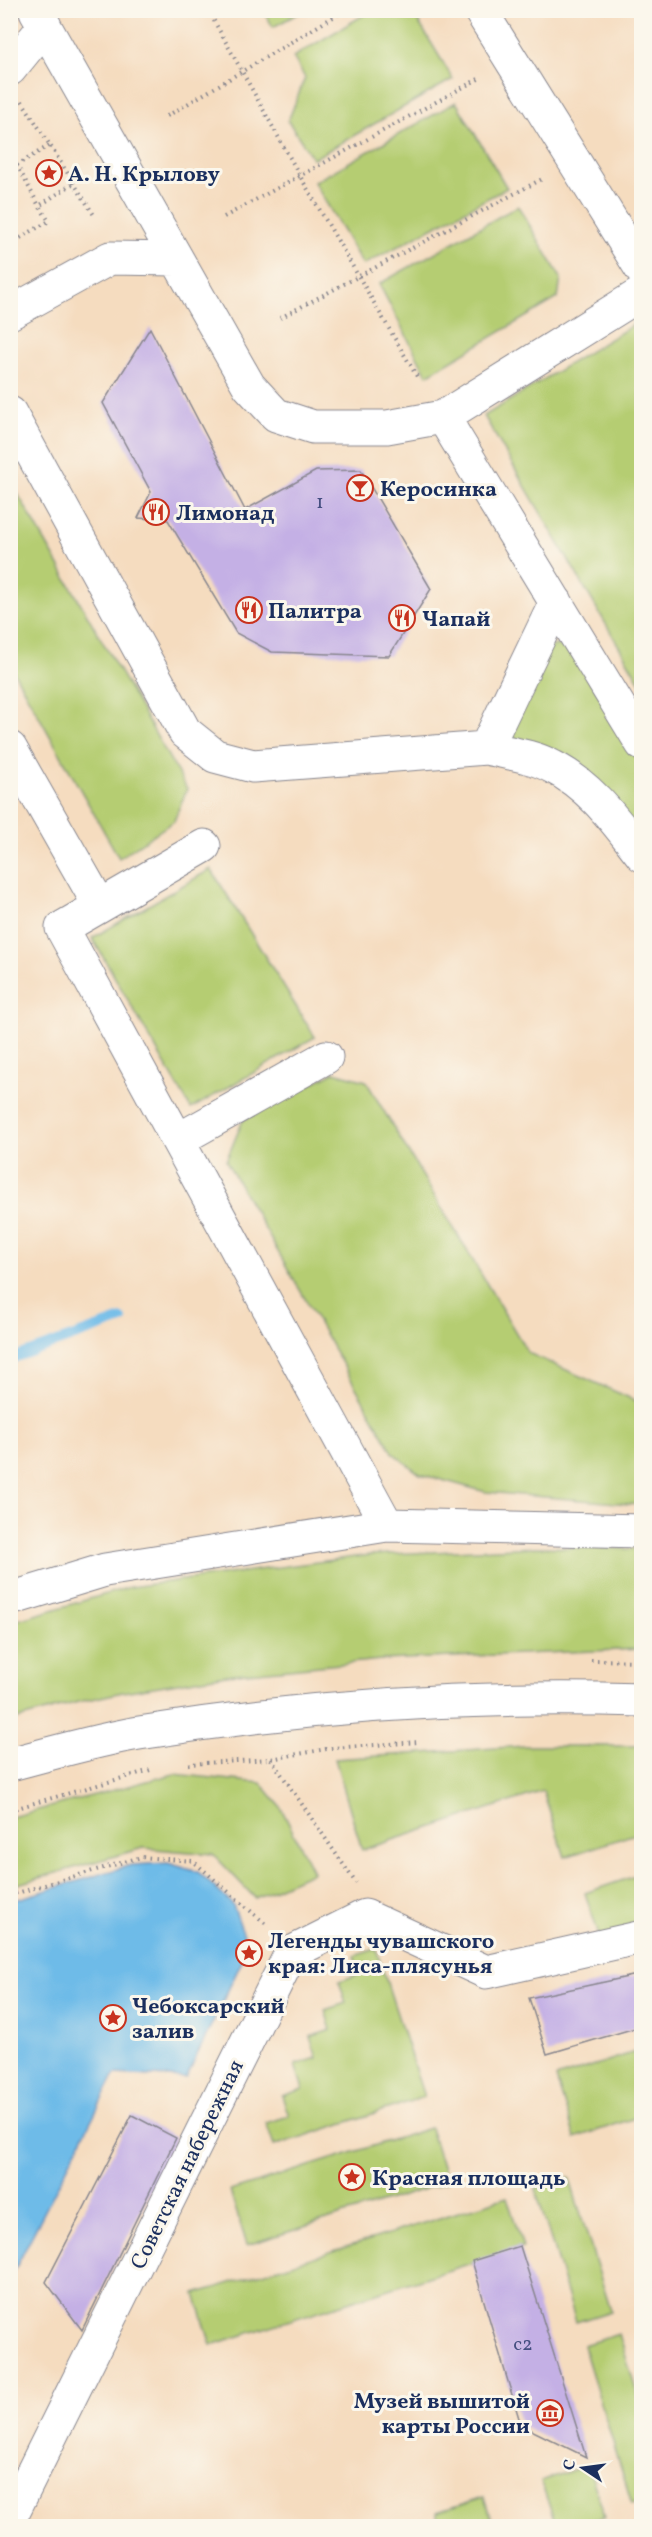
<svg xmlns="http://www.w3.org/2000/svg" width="652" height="2537" viewBox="0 0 652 2537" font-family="Vollkorn,serif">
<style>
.green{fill:#b5cd72;stroke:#687e68;stroke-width:1.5}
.water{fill:#6ebbe8;stroke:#4475a3;stroke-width:1.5}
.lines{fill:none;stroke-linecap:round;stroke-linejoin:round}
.stream{stroke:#6ebbe8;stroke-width:10}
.building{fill:#c4b0e5}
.minor-casing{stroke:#88868e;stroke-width:35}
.path{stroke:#88868e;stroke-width:4;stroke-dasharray:1.5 4.5;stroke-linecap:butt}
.minor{stroke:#fff;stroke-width:33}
.labels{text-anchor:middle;stroke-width:6;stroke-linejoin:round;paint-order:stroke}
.number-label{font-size:20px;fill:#454f80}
.poi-label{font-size:22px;font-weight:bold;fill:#1b2f5e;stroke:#fbf7ec;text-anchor:start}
.street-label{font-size:22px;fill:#1b2f5e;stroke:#fbf7ec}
</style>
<rect width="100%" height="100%" fill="#fbf7ec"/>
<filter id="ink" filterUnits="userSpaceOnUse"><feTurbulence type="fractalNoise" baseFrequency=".0167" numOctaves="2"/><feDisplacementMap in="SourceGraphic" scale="12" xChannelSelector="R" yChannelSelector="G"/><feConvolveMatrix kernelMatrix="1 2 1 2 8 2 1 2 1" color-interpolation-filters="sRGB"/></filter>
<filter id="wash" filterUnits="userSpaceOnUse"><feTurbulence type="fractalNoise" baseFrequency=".008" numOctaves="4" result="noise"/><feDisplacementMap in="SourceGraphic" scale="24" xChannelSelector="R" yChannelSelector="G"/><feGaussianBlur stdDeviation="1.35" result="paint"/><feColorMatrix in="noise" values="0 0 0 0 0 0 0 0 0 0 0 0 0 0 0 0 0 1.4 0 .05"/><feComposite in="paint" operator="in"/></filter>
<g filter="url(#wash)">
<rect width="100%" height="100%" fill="#f5dcbf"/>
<!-- green -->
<path class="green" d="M372,10L412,11L453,79L313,159L288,121L305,78L293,57Z
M263,11H303L273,27Z
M456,102L507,188L363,265L314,182Z
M518,206L561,278L558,298L427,375L379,284Z
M641,320V684L484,416Z
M11,482L187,789L174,821L119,858L11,667Z
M556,645L569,647L641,758V837L510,735L544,650Z
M211,869L315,1037L191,1109L92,938Z
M334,1072L366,1081L528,1353L641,1403V1505L486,1492L420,1474L394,1454L226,1161L243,1120Z
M535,1547L641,1549V1649L381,1660L226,1675L123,1692L78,1702L11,1721V1622L130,1587L370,1555Z
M525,1746H641V1832L565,1857L543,1791L362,1850L335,1759Z
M174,1774L261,1783L280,1806L313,1872L255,1898L213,1854L143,1848L11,1886V1817Z
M641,1874V1929L601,1942L585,1893Z
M376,1949L424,2097L274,2146L266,2123L289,2116L282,2096L303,2089L295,2065L317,2058L310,2037L331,2030L325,2010L346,2003L339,1981L360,1974L354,1956Z
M641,2050V2116L575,2138L556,2078Z
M430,2128L447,2182L247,2245L230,2191Z
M569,2177L611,2311L576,2322L535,2188Z
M507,2197L523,2247L211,2345L195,2294Z
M619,2334L641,2407V2501L632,2504L583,2345Z
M588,2465L605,2517L573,2526H556L541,2481Z
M484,2497L493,2526H441L437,2512Z"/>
<!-- water -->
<path class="water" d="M168,1863L198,1872L233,1905L244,1935L242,1961L186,2078L115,2074L11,2277V1901L131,1865Z"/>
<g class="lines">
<!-- stream -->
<path class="stream" d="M10,1359L122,1319"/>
</g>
<g id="blocks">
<!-- building -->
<path class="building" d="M150,328L245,510L316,471L361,470L431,589L389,656L272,652L236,633L168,520L138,518L151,492L103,403Z
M642,1974V2026L547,2054L529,1998Z
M132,2115L176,2138L82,2330L46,2282Z
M520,2246L586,2457L521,2425L472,2261Z"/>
</g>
</g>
<g filter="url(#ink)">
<use href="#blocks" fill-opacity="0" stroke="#88868e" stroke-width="1.5"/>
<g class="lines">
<defs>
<path id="minor" d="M480,10L642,270
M36,11L249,386L276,415L313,427H387L443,417L642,293
M10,69L45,26
M10,313L110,258L177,259
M10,413L185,732L215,756L253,766L486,748L556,602
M443,417L642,744
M10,748L100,906
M486,748C508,753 533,756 553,767C591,786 616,822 642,855
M204,846L62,928L387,1525
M178,1140L326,1057
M10,1599L105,1570L387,1525L642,1531
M10,1764C53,1753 96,1740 139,1733C304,1706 474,1695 642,1700
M10,2518L291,1953L365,1916L486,1972L642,1937"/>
</defs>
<!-- minor casing -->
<use href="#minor" class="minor-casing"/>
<!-- path -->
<path class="path" d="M208,10L300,176L419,380
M22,101L94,215
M167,116L345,10
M10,155L17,165L50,145
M17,165L39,206
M224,217L482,77
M10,244L49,221L39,206L74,183
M10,258L17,270
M280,318L544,178
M591,1660L642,1661
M271,1759L356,1883
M188,1764L271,1759L332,1748L419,1742
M10,1810L154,1769
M10,1895L141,1857L193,1861L268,1926"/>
<!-- minor -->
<use href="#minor" class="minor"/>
</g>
</g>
<!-- icons -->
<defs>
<symbol id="sight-ring" viewBox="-11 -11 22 22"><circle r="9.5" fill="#fbf7ec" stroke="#c8321e" stroke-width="1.5"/><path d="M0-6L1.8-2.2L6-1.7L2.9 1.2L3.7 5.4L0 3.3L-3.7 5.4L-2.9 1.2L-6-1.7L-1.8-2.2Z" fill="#c8321e"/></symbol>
<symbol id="bar-ring" viewBox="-11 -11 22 22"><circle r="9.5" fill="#fbf7ec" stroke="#c8321e" stroke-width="1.5"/><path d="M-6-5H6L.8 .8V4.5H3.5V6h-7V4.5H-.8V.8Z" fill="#c8321e"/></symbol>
<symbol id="restaurant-ring" viewBox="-11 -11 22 22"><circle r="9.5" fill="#fbf7ec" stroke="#c8321e" stroke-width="1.5"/><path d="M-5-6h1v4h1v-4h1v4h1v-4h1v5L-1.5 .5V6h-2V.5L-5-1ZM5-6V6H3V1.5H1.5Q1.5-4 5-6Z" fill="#c8321e"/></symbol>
<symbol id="museum-ring" viewBox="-11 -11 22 22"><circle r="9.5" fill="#fbf7ec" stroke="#c8321e" stroke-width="1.5"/><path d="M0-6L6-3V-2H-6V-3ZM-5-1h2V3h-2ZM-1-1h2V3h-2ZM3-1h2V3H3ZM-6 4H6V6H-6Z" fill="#c8321e"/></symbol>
</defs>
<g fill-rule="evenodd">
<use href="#sight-ring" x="34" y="158" width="30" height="30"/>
<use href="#bar-ring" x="345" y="473" width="30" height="30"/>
<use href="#restaurant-ring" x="141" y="497" width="30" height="30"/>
<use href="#restaurant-ring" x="234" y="595" width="30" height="30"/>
<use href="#restaurant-ring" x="387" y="603" width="30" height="30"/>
<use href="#sight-ring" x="234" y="1938" width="30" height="30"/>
<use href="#sight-ring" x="98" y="2003" width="30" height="30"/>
<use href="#sight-ring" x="337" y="2162" width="30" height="30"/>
<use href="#museum-ring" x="535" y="2398" width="30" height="30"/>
</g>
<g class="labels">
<!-- number labels -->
<g class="number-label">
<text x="320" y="508">1</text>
<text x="523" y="2350">с2</text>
</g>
<!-- poi labels -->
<g class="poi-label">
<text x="68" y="181">А. Н. Крылову</text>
<text x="380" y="496">Керосинка</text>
<text x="176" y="520">Лимонад</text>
<text x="268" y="618">Палитра</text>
<text x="422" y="626">Чапай</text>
<text x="268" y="1948">Легенды чувашского<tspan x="268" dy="25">края: Лиса-плясунья</tspan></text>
<text x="132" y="2013">Чебоксарский<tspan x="132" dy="25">залив</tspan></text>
<text x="372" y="2185">Красная площадь</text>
<text x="530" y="2408" text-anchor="end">Музей вышитой<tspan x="530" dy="25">карты России</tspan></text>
</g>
<!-- street labels -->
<g class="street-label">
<text transform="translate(186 2164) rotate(-64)" y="8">Советская набережная</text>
</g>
</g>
<!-- margin -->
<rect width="652" height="2537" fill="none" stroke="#fbf7ec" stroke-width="36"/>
<!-- north arrow -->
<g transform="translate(583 2468) rotate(283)" stroke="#fbf7ec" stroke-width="4.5" paint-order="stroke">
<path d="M0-4.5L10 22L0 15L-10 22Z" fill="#1b2f5e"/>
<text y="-9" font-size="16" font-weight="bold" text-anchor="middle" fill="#1b2f5e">С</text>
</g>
</svg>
